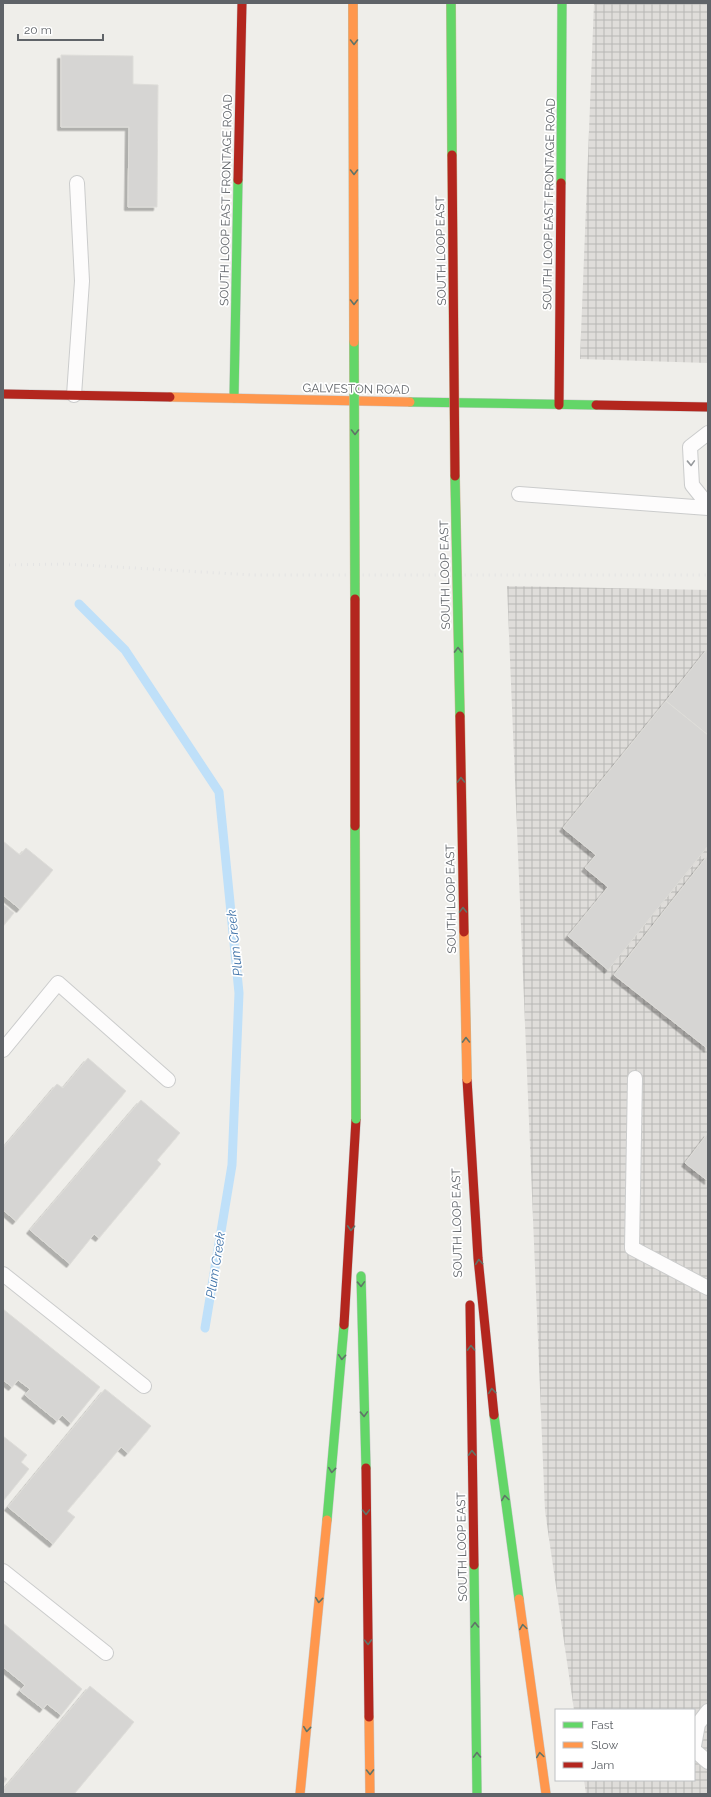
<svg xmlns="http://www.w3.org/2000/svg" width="711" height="1797" viewBox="0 0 711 1797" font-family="Raleway,sans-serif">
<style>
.industrial{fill:url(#industrial-grid)}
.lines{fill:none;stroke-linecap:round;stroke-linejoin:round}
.stream{stroke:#bfe0f9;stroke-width:9}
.building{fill:#d6d5d3;stroke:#deddd9;filter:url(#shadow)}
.lane-casing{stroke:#cbcccc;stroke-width:16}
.fast-casing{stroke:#cacacb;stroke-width:10}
.slow-casing{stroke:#cacacb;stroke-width:10}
.jam-casing{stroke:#cacacb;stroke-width:10}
.lane{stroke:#fdfcfc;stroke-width:14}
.fast{stroke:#63d668;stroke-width:9}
.slow{stroke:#ff974d;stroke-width:9}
.jam{stroke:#b3261e;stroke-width:9}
.rail{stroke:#e4e4e4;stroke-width:3;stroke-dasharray:1 5;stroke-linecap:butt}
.fast-bridge-casing{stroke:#c8b996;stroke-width:10;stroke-linecap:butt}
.slow-bridge-casing{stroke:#c8b996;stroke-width:10;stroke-linecap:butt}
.jam-bridge-casing{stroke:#c8b996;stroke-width:10;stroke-linecap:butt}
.fast-bridge{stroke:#63d668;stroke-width:9}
.slow-bridge{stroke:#ff974d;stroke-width:9}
.jam-bridge{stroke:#b3261e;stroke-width:9}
.oneway{stroke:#607468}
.oneway2{stroke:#96999c}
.labels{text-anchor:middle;stroke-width:3.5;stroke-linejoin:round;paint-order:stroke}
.street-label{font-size:12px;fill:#5f6368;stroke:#fff}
.water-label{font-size:13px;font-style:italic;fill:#4174aa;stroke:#fff}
</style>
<defs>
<pattern id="industrial-grid" width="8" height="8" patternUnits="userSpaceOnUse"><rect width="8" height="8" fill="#dfddda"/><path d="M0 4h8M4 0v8" fill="none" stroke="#b8b7b5"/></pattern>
<filter id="shadow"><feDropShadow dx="-3.5" dy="3.5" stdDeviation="0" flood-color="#0004"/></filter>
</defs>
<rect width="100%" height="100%" fill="#efeeea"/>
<!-- industrial -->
<path class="industrial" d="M594,3H708V363L580,359Z
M507,586L708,590V1794H586L584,1780H694V1710H574L545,1511Z"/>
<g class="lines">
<!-- stream -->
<path class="stream" d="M79,604L125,650L219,792L239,993L232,1165L205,1328"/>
</g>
<!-- building -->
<path class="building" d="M61,55L133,56V84L158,85L157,207H128L129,127H61Z
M708,648V735L666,701Z
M666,701L708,735V846L608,970L568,936L608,887L585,868L596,855L563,828Z
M3,841L20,855L26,848L53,870L20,909L3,895Z
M708,855V1049L614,975Z
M3,904L14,913L3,926Z
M88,1058L126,1091L16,1221L3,1210V1148L57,1084L63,1088Z
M141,1100L180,1133L157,1160L161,1164L99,1238L94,1234L70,1264L30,1230Z
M708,1133V1181L685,1163Z
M3,1309L100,1387L71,1423L62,1415L57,1421L25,1395L30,1389L18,1380L12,1387L3,1380Z
M105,1389L151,1426L128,1453L121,1447L67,1511L75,1517L53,1544L8,1507Z
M3,1436L27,1455L21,1462L29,1469L3,1501Z
M3,1623L82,1689L61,1715L47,1704L43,1709L20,1691L25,1685L3,1667Z
M90,1686L134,1722L74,1794H3V1790Z
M3,1776L7,1779L3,1784Z"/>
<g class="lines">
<defs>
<path id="lane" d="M74,395L82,281L77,183
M708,433L690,447L692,485L708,505
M519,494L708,508
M3,1050L58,983L168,1080
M635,1078L632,1248L708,1288
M3,1274L144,1386
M3,1571L106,1653
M694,1746L698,1724L708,1711
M694,1750L708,1762"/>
<path id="fast" d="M561,183L562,3
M234,398L238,180
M410,402L596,405
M361,1276L366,1468
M494,1415L519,1599
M327,1520L344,1325
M474,1565L477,1794"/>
<path id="slow" d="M170,397L410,402
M519,1599L546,1794
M369,1717L370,1794
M300,1794L327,1520"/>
<path id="jam" d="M238,180L242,3
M3,394L170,397
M559,405L561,183
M596,405L708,407
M467,1079L478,1258L494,1415
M470,1305L474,1565
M344,1325L356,1119
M366,1468L369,1717"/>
</defs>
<!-- lane casing -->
<use href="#lane" class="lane-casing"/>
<!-- fast casing -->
<use href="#fast" class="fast-casing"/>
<!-- slow casing -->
<use href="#slow" class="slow-casing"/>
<!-- jam casing -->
<use href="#jam" class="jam-casing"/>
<!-- lane -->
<use href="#lane" class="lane"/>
<!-- fast -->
<use href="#fast" class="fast"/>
<!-- slow -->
<use href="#slow" class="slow"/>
<!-- jam -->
<use href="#jam" class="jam"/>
<!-- rail -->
<path class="rail" d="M3,565L67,564L252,575H708"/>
<defs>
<path id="fast-bridge" d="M451,3L452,155
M354,342L355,599
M455,476L460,716
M355,826L356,1119"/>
<path id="slow-bridge" d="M353,3L354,342
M464,932L467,1079"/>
<path id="jam-bridge" d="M452,155L455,476
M355,599V826
M460,716L464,932"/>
</defs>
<!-- fast-bridge casing -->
<use href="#fast-bridge" class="fast-bridge-casing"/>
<!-- slow-bridge casing -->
<use href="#slow-bridge" class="slow-bridge-casing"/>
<!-- jam-bridge casing -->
<use href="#jam-bridge" class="jam-bridge-casing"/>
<!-- fast-bridge -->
<use href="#fast-bridge" class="fast-bridge"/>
<!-- slow-bridge -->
<use href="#slow-bridge" class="slow-bridge"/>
<!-- jam-bridge -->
<use href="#jam-bridge" class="jam-bridge"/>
</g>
<!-- one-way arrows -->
<defs><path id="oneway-chevron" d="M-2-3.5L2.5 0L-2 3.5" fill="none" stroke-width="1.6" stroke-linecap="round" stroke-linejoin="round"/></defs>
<g class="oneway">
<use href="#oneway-chevron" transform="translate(354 42) rotate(90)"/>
<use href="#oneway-chevron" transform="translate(354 172) rotate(90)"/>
<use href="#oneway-chevron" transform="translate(354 302) rotate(90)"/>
<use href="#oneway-chevron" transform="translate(355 432) rotate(90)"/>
<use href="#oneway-chevron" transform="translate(458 650) rotate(-91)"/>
<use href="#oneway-chevron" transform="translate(461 780) rotate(-91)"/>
<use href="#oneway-chevron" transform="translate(463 910) rotate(-91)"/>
<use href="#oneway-chevron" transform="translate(466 1040) rotate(-91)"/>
<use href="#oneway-chevron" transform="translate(351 1228) rotate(93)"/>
<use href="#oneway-chevron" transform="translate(479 1262) rotate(-95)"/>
<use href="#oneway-chevron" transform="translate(361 1284) rotate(88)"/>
<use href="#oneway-chevron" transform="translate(471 1348) rotate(-91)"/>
<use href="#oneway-chevron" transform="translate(342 1357) rotate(94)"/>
<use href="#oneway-chevron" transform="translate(492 1391) rotate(-96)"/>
<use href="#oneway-chevron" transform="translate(364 1414) rotate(88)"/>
<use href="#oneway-chevron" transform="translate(472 1453) rotate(-91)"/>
<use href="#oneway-chevron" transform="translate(332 1470) rotate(96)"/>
<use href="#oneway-chevron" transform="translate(505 1498) rotate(-98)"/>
<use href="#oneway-chevron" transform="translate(366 1512) rotate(89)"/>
<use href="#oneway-chevron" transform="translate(319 1600) rotate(96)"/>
<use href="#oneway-chevron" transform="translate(475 1625) rotate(-91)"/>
<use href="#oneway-chevron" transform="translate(523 1627) rotate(-98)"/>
<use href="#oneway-chevron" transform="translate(368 1642) rotate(89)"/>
<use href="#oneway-chevron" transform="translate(307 1729) rotate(96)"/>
<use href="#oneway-chevron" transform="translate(477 1755) rotate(-91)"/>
<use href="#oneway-chevron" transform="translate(540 1755) rotate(-98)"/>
<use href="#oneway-chevron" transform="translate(370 1772) rotate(89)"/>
</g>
<use class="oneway2" href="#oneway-chevron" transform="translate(691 463) rotate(88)"/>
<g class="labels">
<!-- street labels -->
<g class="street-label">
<text transform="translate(226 200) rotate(-89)" y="4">SOUTH LOOP EAST FRONTAGE ROAD</text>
<text transform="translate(549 204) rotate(-89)" y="4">SOUTH LOOP EAST FRONTAGE ROAD</text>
<text transform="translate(441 251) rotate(-91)" y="4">SOUTH LOOP EAST</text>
<text transform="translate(356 389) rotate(1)" y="4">GALVESTON ROAD</text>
<text transform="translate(445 575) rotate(-91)" y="4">SOUTH LOOP EAST</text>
<text transform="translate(451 899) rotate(-91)" y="4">SOUTH LOOP EAST</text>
<text transform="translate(457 1223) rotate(-91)" y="4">SOUTH LOOP EAST</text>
<text transform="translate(462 1547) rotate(-91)" y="4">SOUTH LOOP EAST</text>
</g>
<!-- water labels -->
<g class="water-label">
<text transform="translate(234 943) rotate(-96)" y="5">Plum Creek</text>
<text transform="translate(215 1265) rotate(-81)" y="5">Plum Creek</text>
</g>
</g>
<!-- border -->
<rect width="711" height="1797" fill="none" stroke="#5f6368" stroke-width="8"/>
<!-- legend -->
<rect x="555" y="1709" width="140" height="72" fill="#ffffff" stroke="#bfc1c3"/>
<rect x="563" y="1722" width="20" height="6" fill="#63d668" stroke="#bfc1c3"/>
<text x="591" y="1729" font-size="12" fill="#5f6368">Fast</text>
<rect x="563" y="1742" width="20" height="6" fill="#ff974d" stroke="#bfc1c3"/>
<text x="591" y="1749" font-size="12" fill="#5f6368">Slow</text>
<rect x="563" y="1762" width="20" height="6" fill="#b3261e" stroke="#bfc1c3"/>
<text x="591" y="1769" font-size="12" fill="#5f6368">Jam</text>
<!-- scale -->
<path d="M18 34v6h85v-6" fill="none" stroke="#5f6368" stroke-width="2"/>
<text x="24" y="34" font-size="12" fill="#5f6368" stroke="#ffffff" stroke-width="3" paint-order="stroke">20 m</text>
</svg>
